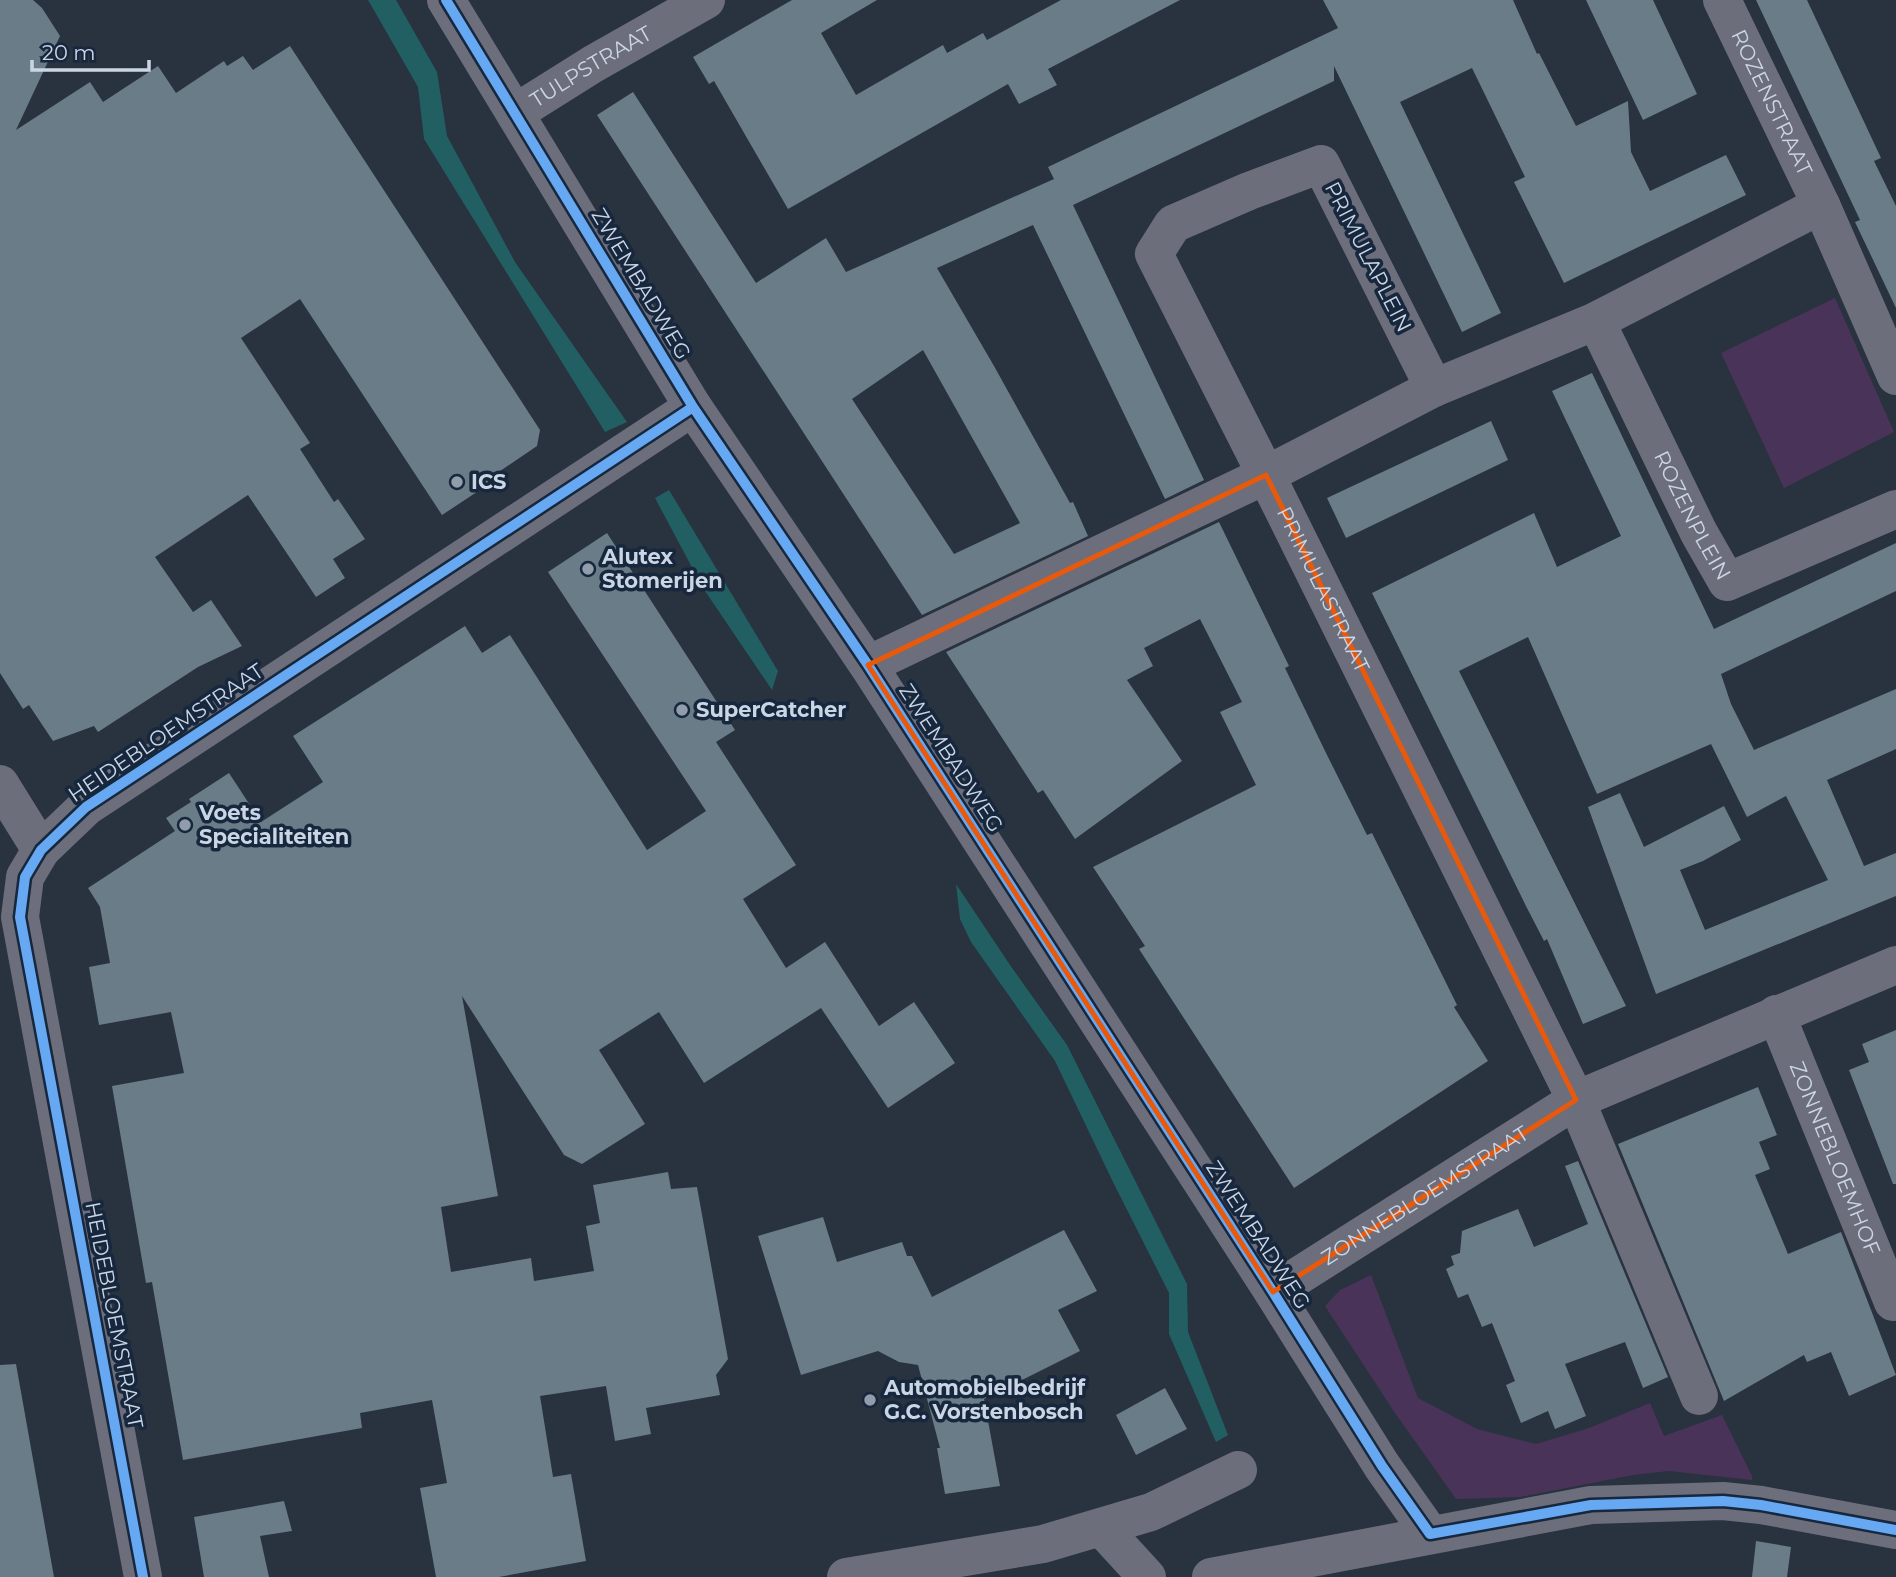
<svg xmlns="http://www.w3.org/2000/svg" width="1896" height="1577" viewBox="0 0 1896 1577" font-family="Montserrat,sans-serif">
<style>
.green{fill:#4a3358}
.water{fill:#215f62}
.building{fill:#6a7c88;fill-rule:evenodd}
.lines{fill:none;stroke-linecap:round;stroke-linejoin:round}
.minor{stroke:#6d6e7c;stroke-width:38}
.cycleway-casing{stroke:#17273d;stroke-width:15}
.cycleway{stroke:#66a8f1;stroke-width:10}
.marked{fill:none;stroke:#e8590c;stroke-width:5;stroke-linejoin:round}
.poi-dot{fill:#929dab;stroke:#17273d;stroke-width:2.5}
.labels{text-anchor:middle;stroke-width:7;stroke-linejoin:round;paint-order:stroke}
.street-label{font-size:21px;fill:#cbd6e5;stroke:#17273d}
.poi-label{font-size:21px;font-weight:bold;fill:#cbd6e5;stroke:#17273d;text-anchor:start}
</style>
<rect width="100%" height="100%" fill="#29323f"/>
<!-- green -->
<path class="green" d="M1835,298L1894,432L1784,488L1721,353Z
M1371,1275L1418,1398L1477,1429L1536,1444L1589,1428L1650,1403L1664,1436L1722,1415L1752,1476V1480L1669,1471L1633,1475L1520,1497L1456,1499L1395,1413L1325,1306L1340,1290Z"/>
<!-- water -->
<path class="water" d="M368,0H396L437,72L447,136L515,262L627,422L605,432L424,139L418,87Z
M669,490L778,671L772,690L703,588L655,498Z
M956,884L1010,965L1067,1045L1187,1284L1188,1332L1228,1435L1216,1442L1169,1334V1293L1113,1182L1055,1061L971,942L960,919Z"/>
<!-- building -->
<path class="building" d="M0,0H33L42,8L60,36L16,130L90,82L103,102L158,66L176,93L224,61L227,66L243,56L253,70L290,46L540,430L537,446L487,480L489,484L442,515L300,299L241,338L310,443L300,449L334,502L338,499L365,539L333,559L345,578L316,597L248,495L155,557L193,612L211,600L242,646L198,667L98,732L94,726L53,741L29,705L23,709L0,673Z
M792,0H877L821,33L856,95L943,45L947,53L983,33L987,40L1061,0H1180L1048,69L1057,85L1019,104L1008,84L788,209L714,81L709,84L693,57Z
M1323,0H1513L1537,54L1539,53L1576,126L1628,101L1631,152L1650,191L1726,155L1746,195L1564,283L1514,182L1525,177L1472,68L1400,102L1501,313L1462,332L1334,66V81L1073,205L1204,480L1200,482L1165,499L1033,225L937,268L994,366L1070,503L1073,502L1088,536L922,615L597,115L633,92L756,283L826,238L846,272L1054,179L1048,167L1338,28ZM923,350L1020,523L954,554L852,399Z
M1586,0H1653L1697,94L1643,120Z
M1756,0H1807L1881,158L1874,161L1896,206V308L1855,222L1860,220Z
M1592,373L1714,629L1896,543V591L1721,674L1731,704L1754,750L1896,689V749L1827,780L1864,866L1896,853V896L1656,994L1588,807L1620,793L1644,847L1724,806L1741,840L1703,861L1680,870L1705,930L1828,880L1786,796L1747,817L1711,744L1597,794L1528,637L1459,671L1626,1006L1583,1024L1547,939L1544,941L1527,908L1372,593L1534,513L1557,567L1621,536L1552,391Z
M1491,421L1508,460L1346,538L1327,498Z
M1219,522L1289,666L1285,668L1326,753L1367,835L1372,833L1457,1005L1454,1007L1488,1061L1294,1188L1139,949L1145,946L1093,867L1256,785L1220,712L1242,702L1200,619L1144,648L1153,666L1127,680L1182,761L1075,839L1043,790L1038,793L946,652Z
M607,533L735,730L716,742L796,865L743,899L786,968L825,942L879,1026L914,1002L955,1063L888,1108L821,1008L704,1083L659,1012L599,1050L645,1124L582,1164L564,1155L462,996L498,1196L441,1207L451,1272L531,1258L534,1281L594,1271L586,1226L600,1223L593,1185L668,1172L671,1189L697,1187L728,1359L716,1375L720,1395L646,1408L651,1434L615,1441L606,1386L540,1396L553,1477L571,1474L586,1561L499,1577H436L420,1488L447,1483L432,1400L360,1413L362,1428L183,1460L152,1282L146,1283L112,1086L184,1073L171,1012L99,1025L89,967L110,963L100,907L88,888L175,831L166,818L191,802L189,799L229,773L261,822L323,782L293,736L465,626L482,653L510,635L647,850L706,811L548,572Z
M1896,1030V1184H1893L1849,1070L1869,1062L1862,1044Z
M1758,1087L1777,1135L1759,1142L1770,1169L1755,1175L1788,1254L1841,1232L1896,1375L1849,1396L1831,1352L1807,1362L1804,1355L1724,1401L1618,1144Z
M1578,1161L1668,1377L1643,1388L1625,1342L1565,1364L1586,1416L1555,1429L1548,1411L1521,1423L1506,1385L1515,1381L1492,1323L1482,1327L1468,1294L1458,1298L1446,1269L1454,1265L1451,1256L1460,1253L1462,1231L1518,1209L1534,1247L1588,1224L1565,1166Z
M823,1217L837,1262L902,1242L907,1256H912L932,1297L1064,1230L1097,1291L1058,1310L1080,1351L984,1399L1000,1486L945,1494L937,1448H940L918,1365L899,1362L878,1351L801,1375L758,1236Z
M16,1364L54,1577H0V1365Z
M1165,1388L1187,1429L1136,1455L1116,1415Z
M284,1501L292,1531L260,1536L269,1577H204L194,1517Z
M1756,1541L1791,1547L1787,1577H1752Z"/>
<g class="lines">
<!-- minor -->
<g class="minor">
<path d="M446,0L693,407L868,665L1273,1292L1382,1466L1430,1534"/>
<path id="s1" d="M1722,0L1821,205L1896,376"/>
<path id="s2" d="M515,113L593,64L706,0"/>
<path d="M1321,164L1434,388L1266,475L1154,254L1173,224L1249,191Z"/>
<path id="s3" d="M1596,321L1699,533L1727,582L1896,509"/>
<path d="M1434,388L1596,321L1821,205"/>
<path id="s4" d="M868,665L1266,475L1576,1100L1699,1396"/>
<path d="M0,784L41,850"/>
<path id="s5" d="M1776,1014L1893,1302"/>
<path id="s6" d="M1273,1292L1576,1100L1896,965"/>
<path d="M1101,1527L1147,1577"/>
<path d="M143,1577L20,917L25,877L41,850L86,807L693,407"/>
<path d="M846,1577L1043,1544L1151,1512L1238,1470"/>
<path d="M1211,1577L1591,1505L1723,1501L1761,1505L1896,1530"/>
</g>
<defs>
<path id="cycleway" d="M446,0L693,407L868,665L1273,1292L1382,1466L1430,1534L1591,1505L1723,1501L1761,1505L1896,1530
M143,1577L20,917L25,877L41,850L86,807L693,407"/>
</defs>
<!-- cycleway casing -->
<use href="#cycleway" class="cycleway-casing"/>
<!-- cycleway -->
<use href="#cycleway" class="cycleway"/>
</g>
<!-- marked area -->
<path class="marked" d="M1266,475L1576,1100L1273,1292L868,665Z"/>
<!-- markers -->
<g class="poi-dot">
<circle cx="457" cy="482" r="7"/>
<circle cx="588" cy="569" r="7"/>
<circle cx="682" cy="710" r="7"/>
<circle cx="185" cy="825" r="7"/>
<circle cx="870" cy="1400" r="7"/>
</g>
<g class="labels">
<!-- street labels -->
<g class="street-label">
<text dy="7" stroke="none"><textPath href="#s2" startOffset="89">TULPSTRAAT</textPath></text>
<text dy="7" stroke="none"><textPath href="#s1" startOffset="114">ROZENSTRAAT</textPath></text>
<text transform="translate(1368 257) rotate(63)" y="7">PRIMULAPLEIN</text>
<text transform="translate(641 284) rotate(59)" y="7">ZWEMBADWEG</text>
<text dy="7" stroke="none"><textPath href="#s3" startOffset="217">ROZENPLEIN</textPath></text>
<text dy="7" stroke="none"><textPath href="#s4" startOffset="569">PRIMULASTRAAT</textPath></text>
<text transform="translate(166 733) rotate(-34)" y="7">HEIDEBLOEMSTRAAT</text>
<text transform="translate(951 758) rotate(57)" y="7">ZWEMBADWEG</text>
<text dy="7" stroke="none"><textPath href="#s5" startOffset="156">ZONNEBLOEMHOF</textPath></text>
<text dy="7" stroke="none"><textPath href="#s6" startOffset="180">ZONNEBLOEMSTRAAT</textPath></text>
<text transform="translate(1258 1235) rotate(57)" y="7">ZWEMBADWEG</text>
<text transform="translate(114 1315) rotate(79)" y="7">HEIDEBLOEMSTRAAT</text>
</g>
<!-- poi labels -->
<g class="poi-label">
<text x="471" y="489">ICS</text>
<text x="602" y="564">Alutex<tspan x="602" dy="24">Stomerijen</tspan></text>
<text x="696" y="717">SuperCatcher</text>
<text x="199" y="820">Voets<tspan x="199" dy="24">Specialiteiten</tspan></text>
<text x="884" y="1395">Automobielbedrijf<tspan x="884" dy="24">G.C. Vorstenbosch</tspan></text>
</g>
</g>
<!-- scale -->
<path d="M32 60v10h117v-10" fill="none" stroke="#cbd6e5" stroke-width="3.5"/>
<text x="42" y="60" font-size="21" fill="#cbd6e5" stroke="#17273d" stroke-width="5" paint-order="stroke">20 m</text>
</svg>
